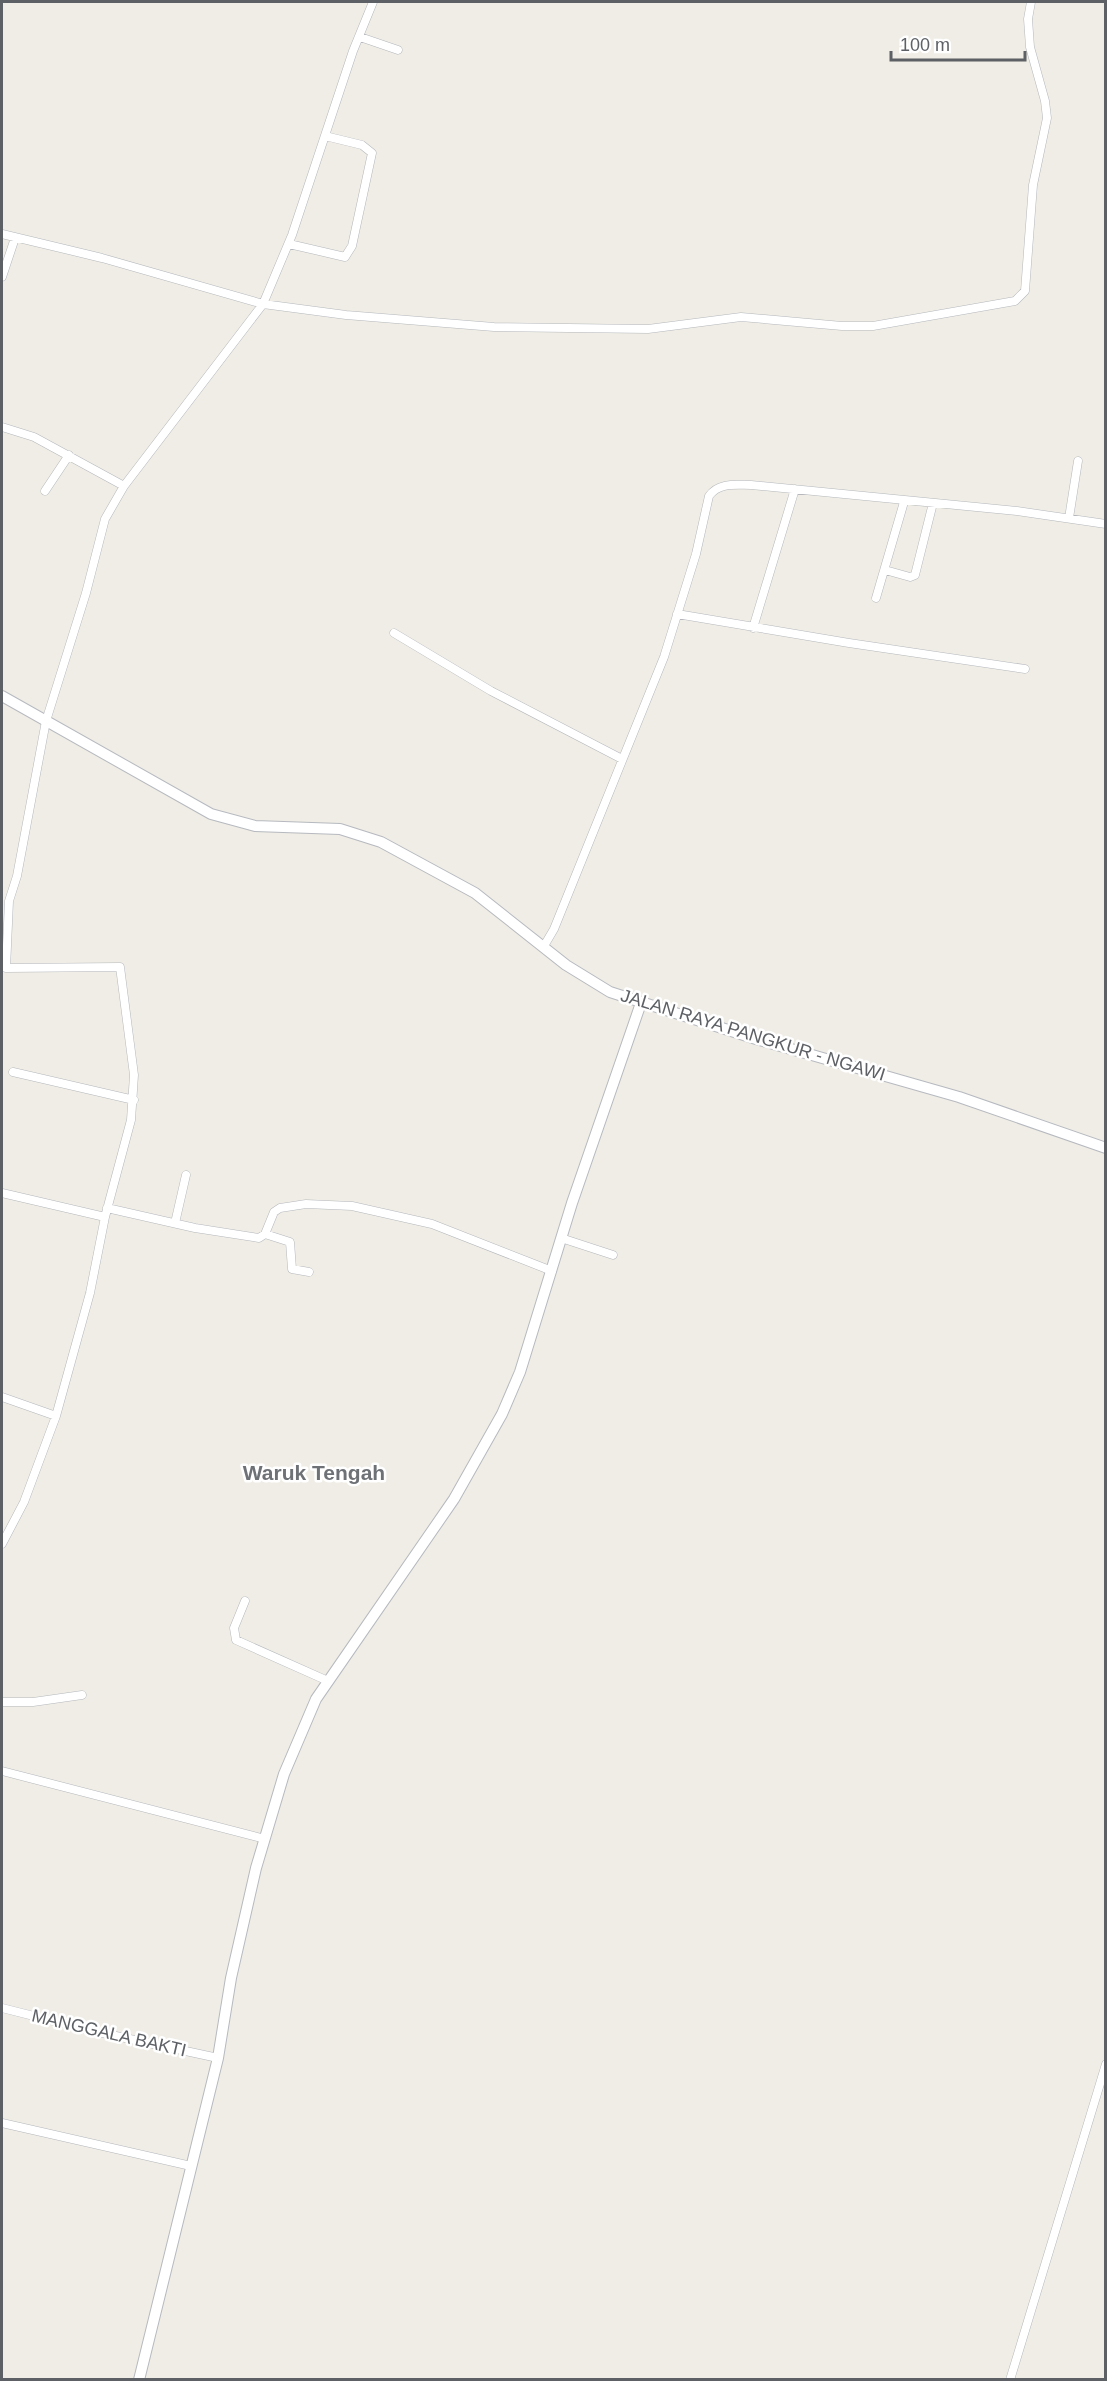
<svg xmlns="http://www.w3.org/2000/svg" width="1107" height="2381" viewBox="0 0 1107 2381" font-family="Helvetica,sans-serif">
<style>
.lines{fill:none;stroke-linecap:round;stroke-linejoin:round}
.street-casing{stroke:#b5b7bc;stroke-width:9}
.secondary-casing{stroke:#b6b9bf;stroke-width:12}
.street{stroke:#fff;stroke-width:8}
.secondary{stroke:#fff;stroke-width:10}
.labels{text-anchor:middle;stroke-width:5;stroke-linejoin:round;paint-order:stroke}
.street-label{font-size:18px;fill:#5d6065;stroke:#fff}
.quarter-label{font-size:21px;font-weight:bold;fill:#6e7277;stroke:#fff}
</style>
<rect width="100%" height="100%" fill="#efede5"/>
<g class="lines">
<defs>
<path id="street" d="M360,37L398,50
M2,234L102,258L263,304L346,315L494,327L648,329L741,317L842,326H873L1015,301L1025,291L1033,185L1047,118L1045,101L1030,47L1028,19L1031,2
M289,244L345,257L352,246L372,153L362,145L325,136
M2,277L15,238
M2,427L34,437L124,486
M45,491L69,455
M1069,518L1078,461
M885,570L910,577L915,575L933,503
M876,598L904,502
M677,614L849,643L1025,669
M753,628L795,489
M394,633L491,691L622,759
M544,946L554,929L664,657L696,554L709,496C719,482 736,485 751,485L1017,511L1106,524
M13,1072L134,1100
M2,1193L105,1217
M107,1208L195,1228L259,1238L265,1234L274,1212L280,1208L306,1204L352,1206L432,1224L552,1271
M175,1223L186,1175
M265,1234L290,1242L292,1269L309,1272
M561,1238L613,1255
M2,1397L56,1416
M2,1544L24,1502L56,1416L90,1293L105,1217L131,1120L134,1075L120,967L6,968L9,901L17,876L46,721L86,593L105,519L124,486L263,304L292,235L353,51L373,2
M245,1601L234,1628L236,1640L328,1681
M2,1702H33L82,1695
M2,1771L265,1839
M2,2008L93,2031L218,2058
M2,2123L191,2166
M1010,2380L1106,2064"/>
<path id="secondary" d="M2,696L211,814L255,826L340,829L381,842L475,893L566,965L610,992L756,1039L959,1097L1106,1148
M139,2380L218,2058L231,1978L256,1868L284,1774L316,1699L454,1499L502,1414L520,1372L572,1203L641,1003"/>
</defs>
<!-- street casing -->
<use href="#street" class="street-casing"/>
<!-- secondary casing -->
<use href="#secondary" class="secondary-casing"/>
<!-- street -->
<use href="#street" class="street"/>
<!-- secondary -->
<use href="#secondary" class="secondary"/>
</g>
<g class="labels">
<!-- street labels -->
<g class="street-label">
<text transform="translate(753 1035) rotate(17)" y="6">JALAN RAYA PANGKUR - NGAWI</text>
<text transform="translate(109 2033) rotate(13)" y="6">MANGGALA BAKTI</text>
</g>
<!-- quarter labels -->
<g class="quarter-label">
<text x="314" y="1480">Waruk Tengah</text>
</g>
</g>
<!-- border -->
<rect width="1107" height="2381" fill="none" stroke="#5d6065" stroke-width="6"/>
<!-- scale -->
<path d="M891 51v9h134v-9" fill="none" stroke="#5d6065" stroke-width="3"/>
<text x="900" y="51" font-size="18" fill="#5d6065" stroke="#ffffff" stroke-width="4.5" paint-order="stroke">100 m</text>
</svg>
